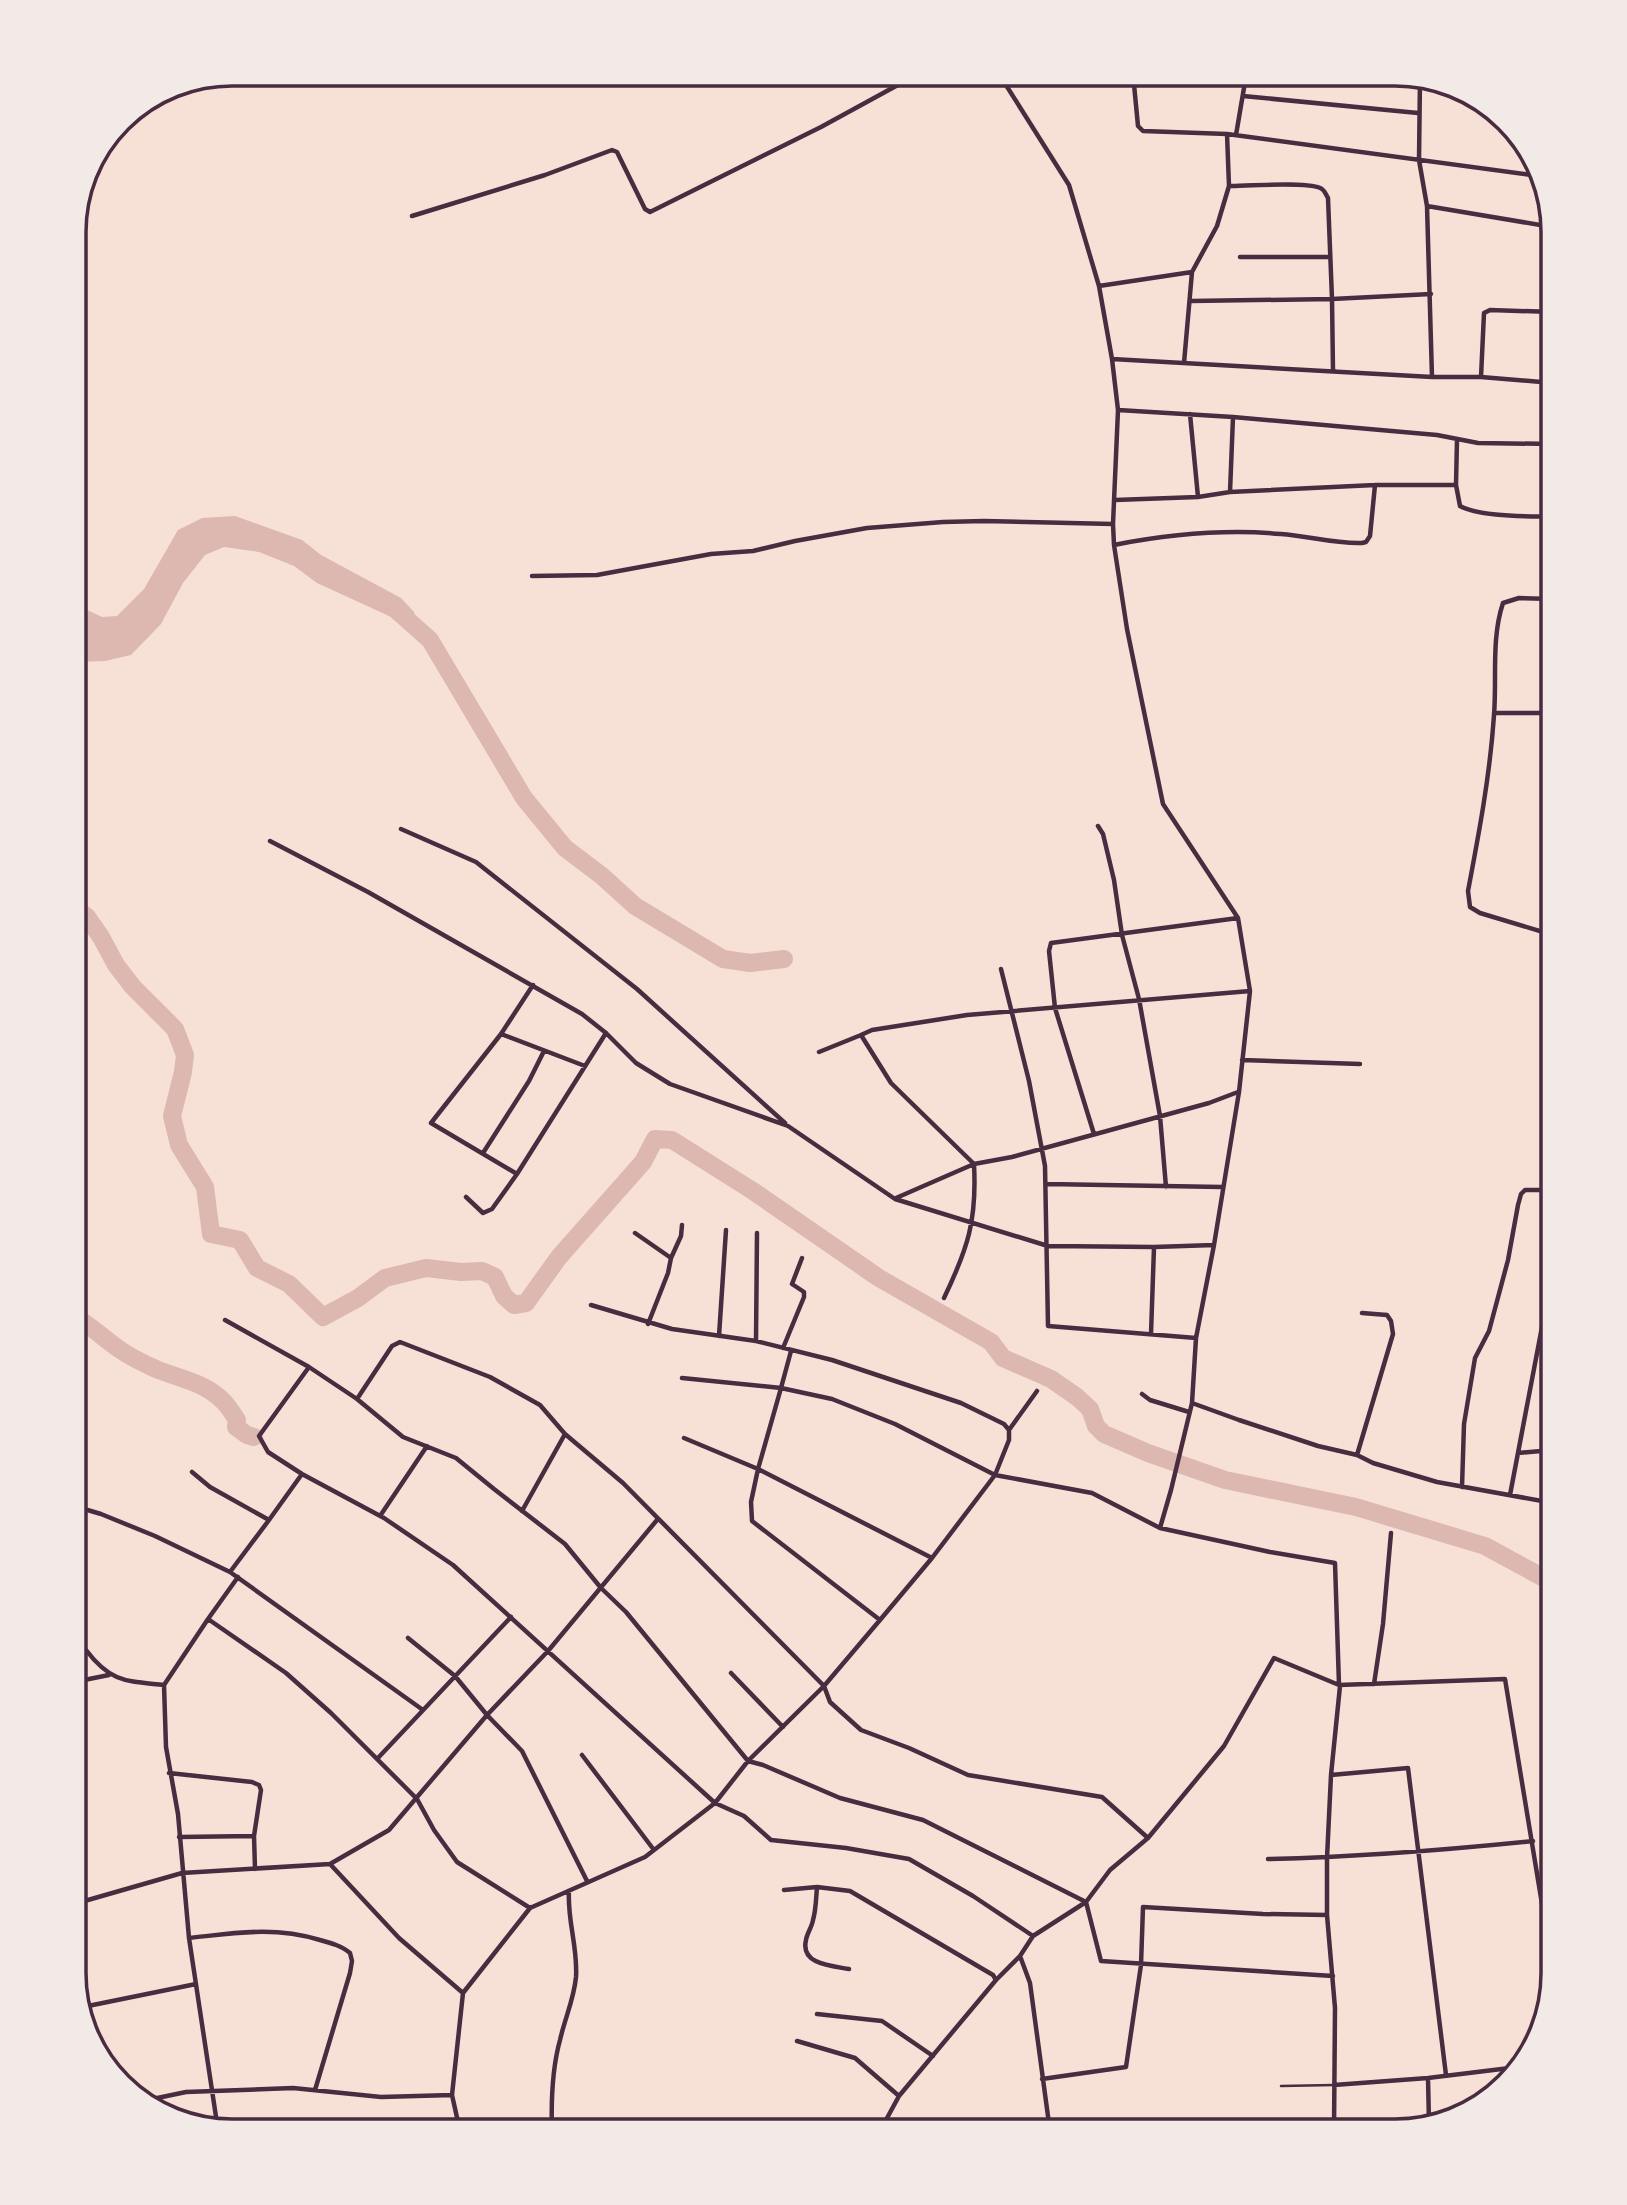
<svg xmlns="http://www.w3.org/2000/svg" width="1627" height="2205" viewBox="0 0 1627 2205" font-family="Signika,sans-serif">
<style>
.water{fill:#dcb8b0}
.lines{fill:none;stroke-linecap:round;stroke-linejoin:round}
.river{stroke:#dcb8b0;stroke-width:18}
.service{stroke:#4a2c40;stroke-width:2.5}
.minor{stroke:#4a2c40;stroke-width:4.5}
.rim{fill:none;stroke:#4a2c40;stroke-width:3.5}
</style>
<rect width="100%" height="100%" fill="#f7e1d7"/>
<!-- water -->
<path class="water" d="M235,516L302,540L321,555L401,598L414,612L415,619L408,622L389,616L317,583L294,566L259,552L224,547L205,555L183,583L161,624L131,655L105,661L78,662L74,659V600L83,608L102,617L117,616L144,589L178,530L202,518Z"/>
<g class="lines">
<!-- river -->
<path class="river" d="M393,607L430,640L524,798L565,848L602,876L635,906L723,959L750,963L784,959
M74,907L87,917L101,937L116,965L133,987L175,1029L185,1055L183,1072L172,1116L179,1145L205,1187L211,1234L240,1240L257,1268L289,1284L323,1317L358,1298L385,1278L426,1268L461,1272L482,1271L495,1277L504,1296L514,1305L526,1303L559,1257L643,1162L655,1139L672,1140L753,1191L879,1278L991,1342L1003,1358L1051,1379L1077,1397L1090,1409L1096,1426L1104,1434L1148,1453L1225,1480L1356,1507L1485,1546L1553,1583
M74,1316C92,1326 105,1340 122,1351C132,1358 145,1364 156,1369C180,1379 205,1382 224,1402C229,1407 233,1414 237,1420L236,1427L247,1435L254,1437"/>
<!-- service -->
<path class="service" d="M1281,2086L1334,2085"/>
<!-- minor -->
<path class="minor" d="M999,74L1069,185L1099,286L1112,359L1118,410L1113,524L1114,545L1127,629L1163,804L1238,918L1250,991L1239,1092L1214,1245L1196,1338L1192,1403L1239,1420L1318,1446L1357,1455L1373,1463L1437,1482L1553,1503
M1133,74L1138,126L1143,131L1227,134
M1420,78L1419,160L1427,206L1432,377
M1243,96L1418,113
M1236,135L1245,82L1242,74
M1229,186C1245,186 1312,181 1322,189C1325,191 1326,195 1328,198L1332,299L1333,371
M1427,206L1552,227
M412,216L545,175L612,150L617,152L645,209L650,212L821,127L918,74
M1240,257H1330
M1099,286L1192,272L1217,226L1229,186L1227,134L1539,176
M1191,301L1332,299L1431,294
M1112,359L1432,377H1481L1553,383
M1184,363L1192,272
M1481,377L1484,313L1490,310L1553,312
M1118,410L1233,417L1437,435L1478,443L1553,444
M1233,417L1230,492L1375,485H1456
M1457,439L1456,485L1460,506C1479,517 1530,516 1553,517
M1198,497L1230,492
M1115,500L1198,497L1190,414
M1114,545C1170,534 1225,529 1281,534C1308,536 1335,544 1362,543L1366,542L1370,536L1375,485
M532,576L597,575L711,554L753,551L795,541L867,528L943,522L984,521L1113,524
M1494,713H1553
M1098,826L1103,834L1114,880L1122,935L1139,999L1160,1116L1166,1187
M401,829L476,862L637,989L785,1123
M270,841L368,892L582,1014L606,1033L636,1063L670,1084L788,1126L895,1199L1048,1246L1154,1247L1214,1245
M1553,935L1480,913L1470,907L1468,891C1479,833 1490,775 1494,715C1497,678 1491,639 1503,603L1519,598L1553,599
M1001,969L1029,1081L1045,1166L1048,1326L1196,1338
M501,1034L585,1066
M819,1052L861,1035
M1242,1060L1360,1064
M1094,1134L1055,1008L1049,951L1051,943L1238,918
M483,1153L529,1081L544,1051
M517,1174L431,1123L501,1034L533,985
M1046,1184L1222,1187
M466,1197L483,1213L492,1209L517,1174L606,1033
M896,1198L974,1164L1012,1157L1209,1103L1238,1092
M635,1233L671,1258
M1553,1239L1544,1151L1545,1114L1553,1098
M944,1298C968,1248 977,1220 974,1164L891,1083L861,1035L872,1030L967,1015L1250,991
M591,1305L672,1329L756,1341L832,1360L961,1403L1004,1424L1009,1430V1440L995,1475L932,1558L880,1620
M225,1320L309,1367L357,1399L403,1437L456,1458L494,1489L565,1544L601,1588L626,1612L748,1761L763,1765L840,1798L923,1820L1086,1902L1101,1961L1333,1976
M648,1324L668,1273L671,1258L681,1236L682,1225
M1151,1334L1154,1247
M719,1336L726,1230
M756,1341L757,1233
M783,1348L804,1297V1292L792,1284L802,1258
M309,1367L259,1436L268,1452L302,1474L384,1518L453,1565L715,1803L744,1816L771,1840L846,1848L909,1859L973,1896L1033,1936
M682,1378L781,1388L791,1351
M1142,1394L1150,1400L1189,1412
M357,1399L392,1346L400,1342L490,1377L540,1405L565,1434L623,1483L824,1686L830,1702L861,1730L909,1748L968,1775L1102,1797L1148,1838
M1009,1430L1037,1391
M684,1438L758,1469L781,1388L832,1399L895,1424L995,1475L1092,1493L1160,1528L1270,1552L1335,1563L1339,1685L1274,1658L1224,1746L1148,1838L1110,1870L1086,1902L1033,1936L1020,1956L996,1980L899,2096L880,2131
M1518,1453L1553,1450
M1357,1455L1393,1334L1391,1321L1387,1315L1362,1313
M192,1472L210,1487L269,1520L302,1474
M1462,1487L1464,1424L1475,1358L1489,1331L1508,1260L1518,1205L1521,1194L1525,1190H1548
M1510,1495L1553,1269
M74,1506L101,1514L155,1536L230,1572L423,1710
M522,1511L565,1434
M380,1516L427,1446
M1160,1528L1171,1490L1192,1403
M230,1572L269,1520
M208,1619L286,1673L331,1713L417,1799L434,1830L457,1862L530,1908
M408,1638L455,1676L487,1715L522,1751L587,1881
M86,1650C111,1683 127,1681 164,1685L166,1747L178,1814L189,1938L218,2130
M731,1673L783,1727
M74,1682L109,1675
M1374,1684L1383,1624L1391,1533
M164,1685L208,1619L238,1577
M1339,1685L1505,1679L1553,1971
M582,1755L654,1850
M377,1759L511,1617
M169,1773L252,1782L259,1785L261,1790L254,1836
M1331,1775L1408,1768L1446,2075
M179,1837L254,1836L255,1869
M1268,1859C1357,1857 1445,1850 1533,1841
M330,1864L399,1938L463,1993L530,1908L645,1857L715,1803L748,1761L824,1686L880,1620L752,1521L751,1502L758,1469L932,1558
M817,1887C816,1898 816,1910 813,1920C812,1927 807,1933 806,1940C800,1965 833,1966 849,1969
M784,1890L817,1887L850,1891L993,1975L996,1980
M74,1904L182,1873L330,1864L389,1830L487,1715L548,1651L657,1520
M189,1938C236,1933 274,1926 320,1940C331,1943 342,1946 350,1953L352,1961L350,1973L315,2090
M1020,1956L1030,1983L1050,2131
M83,2007L196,1984
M817,2014L882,2021L933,2056
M797,2041L855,2058L899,2096
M1428,2078L1429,2123
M1042,2079L1126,2067L1141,1965L1143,1907L1263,1914L1327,1915
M1334,2085L1428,2078L1518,2067
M143,2101L186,2092L293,2088L381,2097L452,2095
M460,2131L452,2095L463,1993
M552,2131C551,2101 552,2069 560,2040C565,2018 574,1999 576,1977C578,1947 567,1920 569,1891
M1334,2131L1335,2008L1327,1915V1858L1331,1775L1340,1686"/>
</g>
<!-- crop -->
<path d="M0 0H1627V2205H0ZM232 86H1395A146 146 0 0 1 1541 232V1973A146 146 0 0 1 1395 2119H232A146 146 0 0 1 86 1973V232A146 146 0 0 1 232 86Z" fill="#f1eae7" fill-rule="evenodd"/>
<path class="rim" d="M232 86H1395A146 146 0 0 1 1541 232V1973A146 146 0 0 1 1395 2119H232A146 146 0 0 1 86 1973V232A146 146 0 0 1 232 86Z"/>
</svg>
